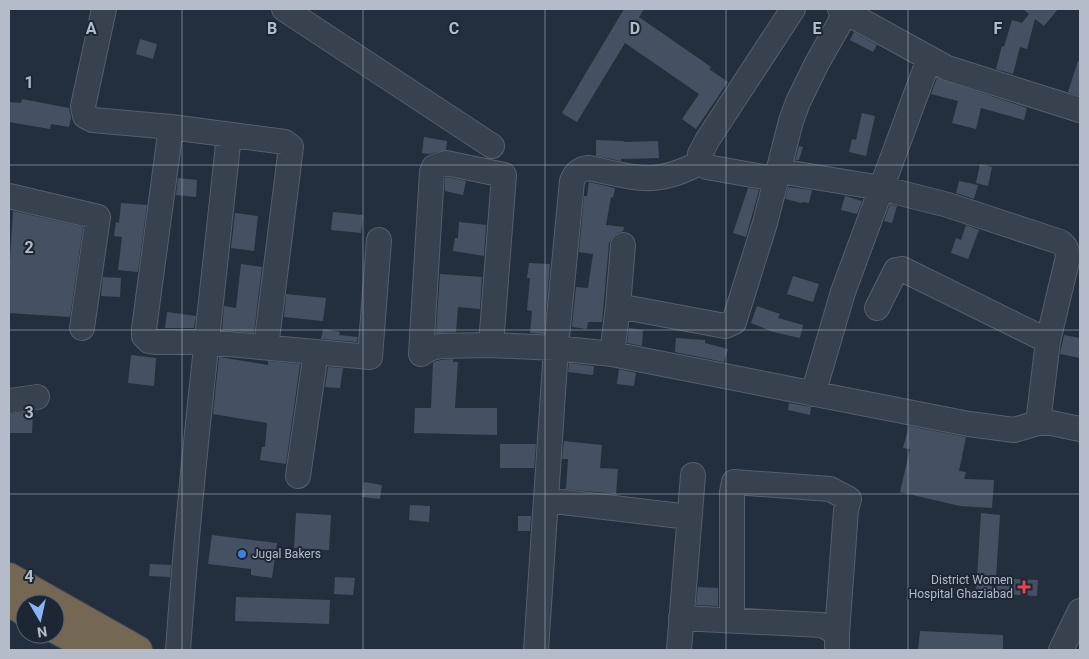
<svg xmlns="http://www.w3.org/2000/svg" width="1089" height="659" viewBox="0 0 1089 659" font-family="Roboto,sans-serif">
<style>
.building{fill:#455162}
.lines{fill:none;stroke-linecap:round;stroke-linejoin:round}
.minor-casing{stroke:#565f6c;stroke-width:26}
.highway-casing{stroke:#434c59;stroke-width:30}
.minor{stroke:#38414e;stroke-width:24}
.highway{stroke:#746855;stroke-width:28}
.grid{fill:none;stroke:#b4bcc9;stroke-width:1;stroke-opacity:0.55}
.shop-dot{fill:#3f7fe0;stroke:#1d2633;stroke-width:2}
.health-dot{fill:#e0444e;stroke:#1d2633;stroke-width:2}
.labels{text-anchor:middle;stroke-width:4;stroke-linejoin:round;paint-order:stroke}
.poi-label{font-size:12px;fill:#b4bcc9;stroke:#1d2633;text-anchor:start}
.grid-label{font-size:16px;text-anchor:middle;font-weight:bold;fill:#b4bcc9;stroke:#1d2633;stroke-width:4;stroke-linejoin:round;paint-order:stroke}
</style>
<rect width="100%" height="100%" fill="#242f3e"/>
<!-- building -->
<path class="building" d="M624,9H644L639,17L711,67L709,69L728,82L696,129L682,119L699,94L625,43L577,122L562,113Z
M1023,9H1058L1044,26L1035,19L1027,49L1020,47L1013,74L996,69L1002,46L1004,47L1012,20L1022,23L1029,14Z
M854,32L877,45L873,52L850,40Z
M140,39L157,44L153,59L136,54Z
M1078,61L1080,62V96L1068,92Z
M937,78L1027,108L1024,120L981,108L976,129L952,123L958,101L931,94Z
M22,99L69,108L71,117L69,127L51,124L50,129L9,122V102L21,103Z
M862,113L875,116L866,156L849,152L852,139L856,140Z
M424,137L447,141L446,150L429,154L422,153Z
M596,140L624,141V142L658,141L659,158L621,159V161L596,156Z
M799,146L803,147L799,160H795Z
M980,164L992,167L988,186L976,183Z
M447,177L466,181L463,195L445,191V178Z
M178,178L197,180L196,197L176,195Z
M959,181L978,185L974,199L956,193Z
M589,182L615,188L613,198L611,197L606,225L624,227L623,231L617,233L612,237L609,243L602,322H588L587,329L572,327L576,287L588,288L593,254L579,252L584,196H587Z
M788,187L812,190L809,203L802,202V203L785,199Z
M748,188L759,190L746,237L733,233Z
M845,196L862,201L857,214L841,210Z
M121,203L147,205L138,272L118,270L122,237L114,236L116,222L119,223Z
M890,204L897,206L892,223L884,221Z
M13,211L83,227L70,317L9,313V277Z
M333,212L363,215L361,233L331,230Z
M235,213L258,216L254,251L231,248Z
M459,222L486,225L484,256L453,251L455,238H458Z
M966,225L979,230L968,259L951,253L956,238L961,240Z
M529,263L550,264L544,334L530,333L532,311L527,310L530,278H527Z
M241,264L262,267L254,333L222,330L224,306L236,308Z
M440,274L482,277L480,309L458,307L456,332L436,333Z
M793,276L819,284L813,302L787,294Z
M103,277L121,278L120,297L101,296Z
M286,294L326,298L323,321L284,317Z
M757,306L780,314L778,318L803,325L800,338L773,332L751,323Z
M167,312L196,316L194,328H165Z
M629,328L643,330L642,346L627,343Z
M323,329L340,332L339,335L358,337L357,342L321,339Z
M1064,335L1080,338V358L1060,354Z
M676,338L705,340V343L728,349L724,362L675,352Z
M131,355L156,358L154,386L128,383Z
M219,357L268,365V361L300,364L286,464L260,460L262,447H265L267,423L213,414Z
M453,359V362H458L455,408H497V435L414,433L415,408H431L433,362L441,360Z
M569,363L594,366L593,375L568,372Z
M328,367L343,368L340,388L325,387Z
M619,369L636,373L634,386L617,384Z
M789,403L811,407L810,415L788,410Z
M33,411L32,433H9V414Z
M909,426L966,437L959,471L966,472L964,479L994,480L992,508L960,506L900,492L910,449L903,448Z
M564,441L602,445L600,468L618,469L616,494L566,489L568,459H562Z
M500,444H536L534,468H500Z
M364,482L382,485L380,499L362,497Z
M410,505L430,506L429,522L409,520Z
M296,513L331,515L329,550L294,548Z
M981,513L1000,515L996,578L1038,580L1037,596L976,593Z
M518,516H531L530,531H518Z
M212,535L277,543L272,578L251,575V569L208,564Z
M150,564L171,565L170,577L149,576Z
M335,577L355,578L353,595L334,594Z
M698,587L718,588V606L696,605Z
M236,597L330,600L329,624L235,621Z
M920,631L1003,635V650H918Z"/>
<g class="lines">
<defs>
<path id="minor" d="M104,9L83,106L85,116L93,120L171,127L285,142L291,147L266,347
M284,9L492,146
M793,9L708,139L700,154L701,162L707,167L769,178C776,178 779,173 785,172L881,188L948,205L1060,242C1066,246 1067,250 1068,257L1048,341L1038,423
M840,9L947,68L1080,110
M171,127L144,329V336L149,341L155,342H207L370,357L379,240
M9,196L98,217L82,328
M623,245L618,306L725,326L734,322L765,223L791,121L798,102L817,63L846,12
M877,308L896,270L902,269L1048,341
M421,354L429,349L439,346L491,345L556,348L612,354L969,424L1014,430L1038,423H1051L1080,429
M421,354L432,172L434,167L446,163L504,175L491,345
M612,354L618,306
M813,394L843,292L929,59
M9,401L37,397
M298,476L316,352
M546,500L689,517
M681,618L822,625L837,633V650
M732,620V492L734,482L830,489L849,499L846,510L837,633
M178,650C190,478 211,306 229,135
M536,650L556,348L572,181C575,173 579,169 589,168C637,178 655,187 701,162
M679,650L693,475
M1061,650L1080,611"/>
<path id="highway" d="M9,577L138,650
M9,602L25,612
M55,629L94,650"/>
</defs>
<!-- minor casing -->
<use href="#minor" class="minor-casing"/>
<!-- highway casing -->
<use href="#highway" class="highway-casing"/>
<!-- minor -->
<use href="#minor" class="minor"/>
<!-- highway -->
<use href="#highway" class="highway"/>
</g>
<!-- grid -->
<path class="grid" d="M182,9V650M363,9V650M545,9V650M726,9V650M908,9V650M9,165H1080M9,330H1080M9,494H1080"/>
<!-- markers -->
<circle class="shop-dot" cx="242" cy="554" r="5"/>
<path class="health-dot" d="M1021.5 579.5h5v5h5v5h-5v5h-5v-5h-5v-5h5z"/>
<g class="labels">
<!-- poi labels -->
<g class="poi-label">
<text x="252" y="558">Jugal Bakers</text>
<text x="1013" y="584" text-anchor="end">District Women<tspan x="1013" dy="14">Hospital Ghaziabad</tspan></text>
</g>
</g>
<g class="grid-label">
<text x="91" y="34">A</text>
<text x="272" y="34">B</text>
<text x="454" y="34">C</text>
<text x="635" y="34">D</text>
<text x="817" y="34">E</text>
<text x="998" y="34">F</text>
<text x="29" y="88">1</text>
<text x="29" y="253">2</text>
<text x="29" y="418">3</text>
<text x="29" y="582">4</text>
</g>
<!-- border -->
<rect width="1089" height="659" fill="none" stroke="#b4bcc9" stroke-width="20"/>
<!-- north arrow -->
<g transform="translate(40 619) rotate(171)"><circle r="24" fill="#1d2633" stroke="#59626f"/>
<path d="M0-4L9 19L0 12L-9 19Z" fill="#8ab4f8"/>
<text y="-8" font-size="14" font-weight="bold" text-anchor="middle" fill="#b4bcc9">N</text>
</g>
</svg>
